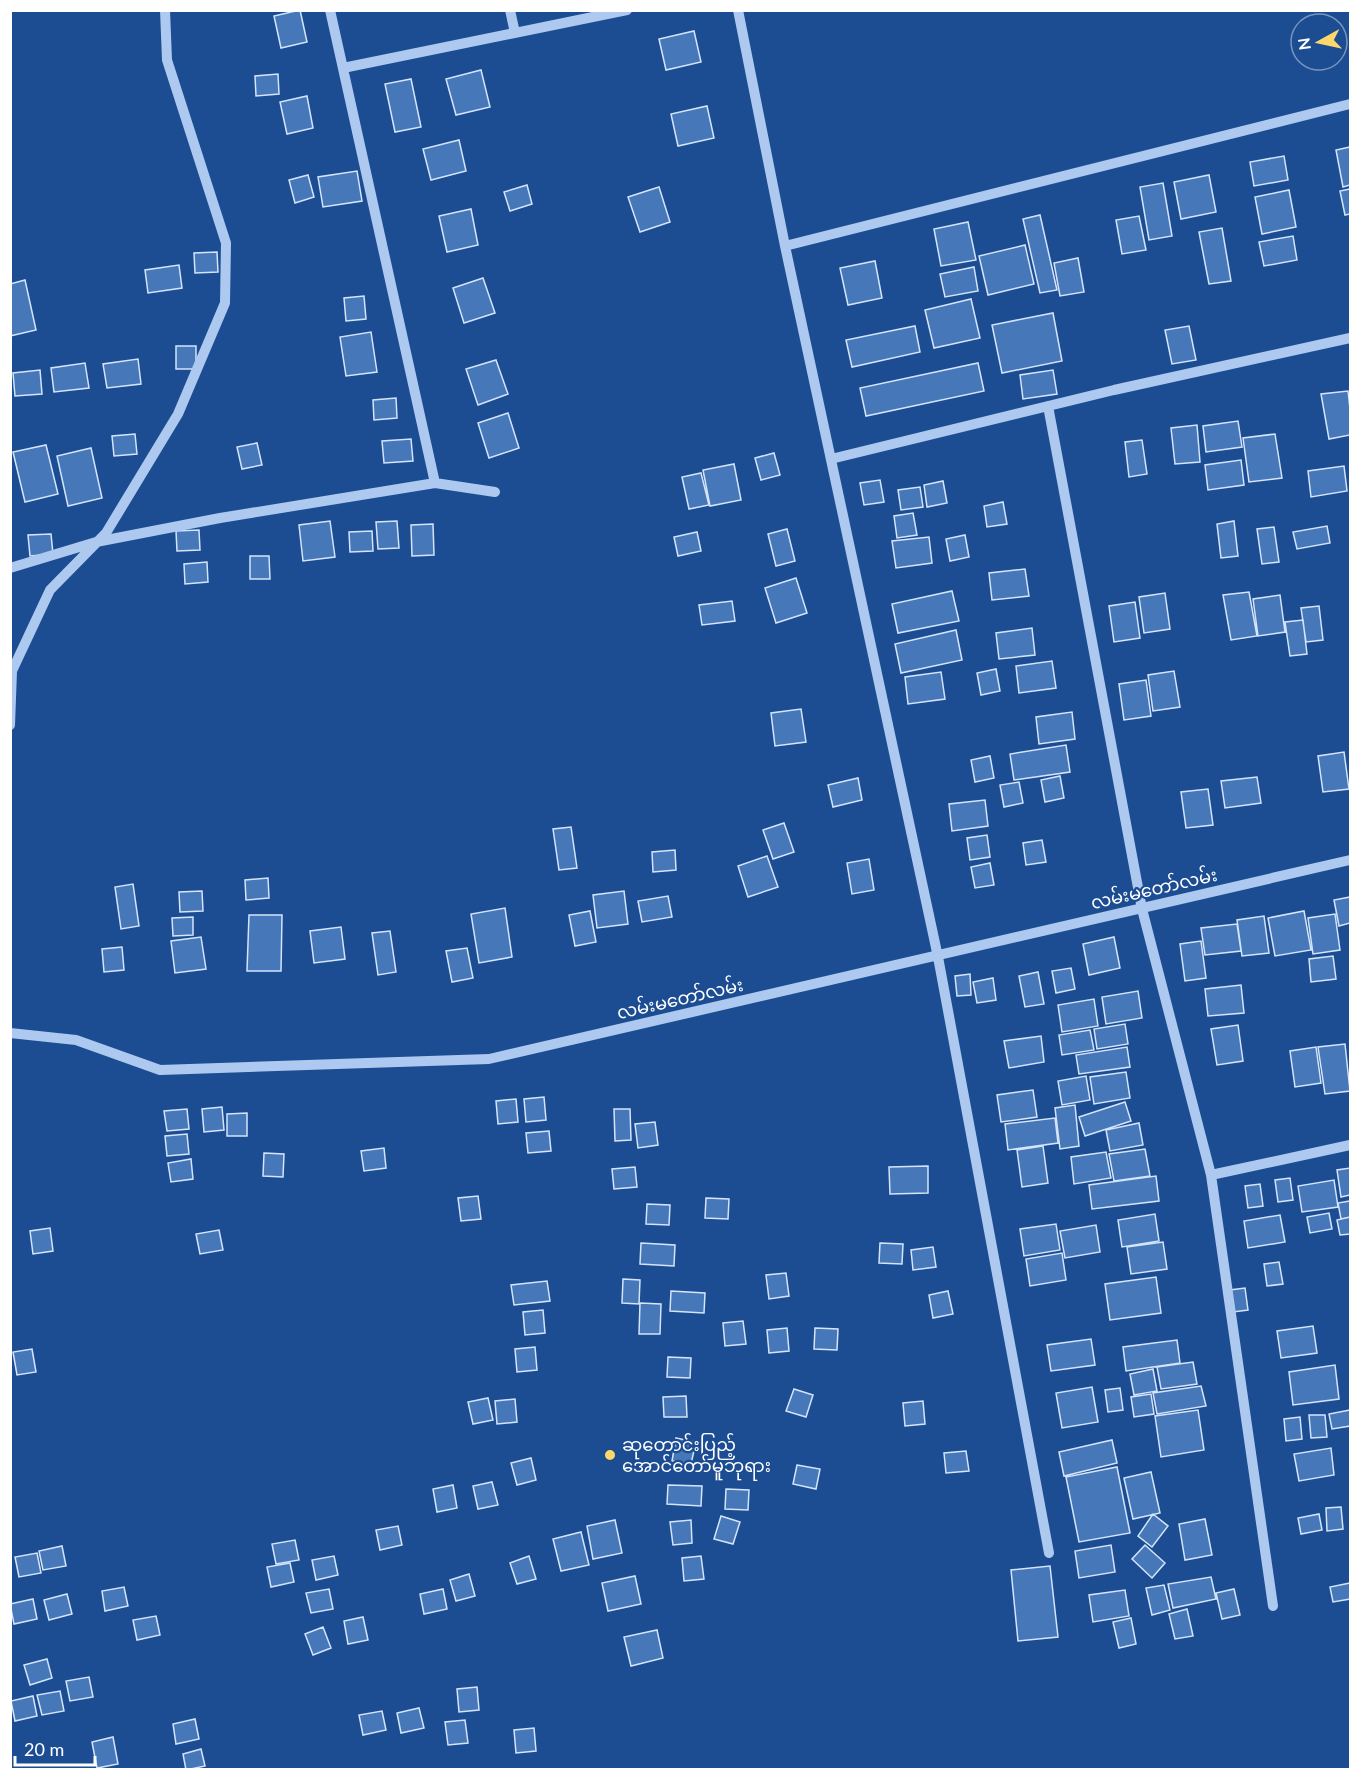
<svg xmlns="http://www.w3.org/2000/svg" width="1361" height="1780" viewBox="0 0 1361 1780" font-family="Lato,'Noto Sans Myanmar',sans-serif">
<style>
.building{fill:#4577b9;stroke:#d4e4fa;stroke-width:1.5}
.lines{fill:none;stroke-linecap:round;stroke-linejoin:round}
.minor{stroke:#adc9ef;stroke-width:10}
.poi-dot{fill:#fed76c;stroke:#1c4d93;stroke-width:2}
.labels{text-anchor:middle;stroke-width:4.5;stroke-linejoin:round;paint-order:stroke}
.street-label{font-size:18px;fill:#fff;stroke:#1c4d93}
.poi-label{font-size:18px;fill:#fff;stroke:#1c4d93;text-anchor:start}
</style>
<rect width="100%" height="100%" fill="#1c4d93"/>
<!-- building -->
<path class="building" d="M300,10L307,42L281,48L274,16Z
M694,31L701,62L666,70L659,39Z
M481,70L490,107L456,115L446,79Z
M278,74L279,94L256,96L255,76Z
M411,79L421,127L395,132L385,84Z
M307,96L313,128L287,134L280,102Z
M707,106L714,138L678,146L671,114Z
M459,140L466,171L431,180L423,149Z
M1350,147V185L1343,187L1336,150Z
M1284,156L1288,180L1254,186L1250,162Z
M357,171L362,201L323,207L318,177Z
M308,175L314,197L295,203L289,180Z
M1209,175L1216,212L1181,219L1174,182Z
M1163,183L1172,236L1149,240L1140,187Z
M527,185L532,204L510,211L504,192Z
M659,187L670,222L640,232L628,197Z
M1350,189V214L1345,215L1340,191Z
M1289,190L1296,227L1262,234L1255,197Z
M471,209L478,245L447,252L439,216Z
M1040,215L1057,290L1040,293L1023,219Z
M1139,216L1146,250L1122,254L1116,220Z
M968,222L976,260L941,266L934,229Z
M1222,228L1231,281L1209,284L1199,232Z
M1293,236L1297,260L1264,266L1259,242Z
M1025,245L1034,284L988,295L979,256Z
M217,252L218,272L195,273L194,253Z
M1078,258L1084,292L1060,296L1054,263Z
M875,261L882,298L848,305L840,268Z
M179,265L182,288L148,293L145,270Z
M974,267L978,291L945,297L940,274Z
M483,278L495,313L464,323L453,288Z
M25,280L36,330L10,336V284Z
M364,296L366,319L346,321L344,298Z
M971,299L980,338L934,348L925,310Z
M1053,313L1062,361L1002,373L992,325Z
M915,326L920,352L852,367L846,340Z
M1189,326L1196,360L1172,364L1165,330Z
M371,332L377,372L346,376L340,337Z
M176,346H196V369H176Z
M138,359L141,384L107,388L103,364Z
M496,360L508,394L478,405L466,369Z
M85,363L89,388L54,392L51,368Z
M978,363L984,391L866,416L860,388Z
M40,370L42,394L15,396L13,373Z
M1053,370L1057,394L1023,399L1020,375Z
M1348,391L1350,409V435L1329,439L1321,394Z
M396,398L397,418L374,420L373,400Z
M508,413L519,448L489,458L478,423Z
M1238,421L1242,447L1206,452L1203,426Z
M1197,425L1200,462L1175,464L1171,428Z
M135,434L137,454L114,456L112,436Z
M1275,434L1282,478L1249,482L1243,438Z
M411,439L413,461L384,463L382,441Z
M1142,440L1147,474L1129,477L1125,442Z
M257,443L262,465L242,469L237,447Z
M46,445L58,494L25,502L13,452Z
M91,448L102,498L68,506L57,456Z
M774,453L780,475L761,480L755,458Z
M1241,460L1244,485L1208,490L1205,465Z
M734,464L741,500L710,506L703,470Z
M1344,466L1347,491L1311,497L1308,471Z
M701,473L709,505L689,509L682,477Z
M880,480L884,502L864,505L860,483Z
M943,481L947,503L927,507L924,485Z
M920,487L923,507L901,510L898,490Z
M1003,502L1007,524L987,527L984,506Z
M913,513L917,535L897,538L894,516Z
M330,521L335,557L303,561L299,525Z
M397,521L399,548L378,549L376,522Z
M1234,521L1238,556L1221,558L1217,524Z
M433,524L434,555L412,556L411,525Z
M1327,526L1330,543L1297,549L1293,532Z
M1274,527L1279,562L1262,564L1257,529Z
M787,529L795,561L776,566L768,534Z
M199,530L200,550L177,551L176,531Z
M372,531L373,551L350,552L349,532Z
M697,532L701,551L678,556L674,537Z
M51,534L53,554L30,556L28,535Z
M965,535L969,557L950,561L946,539Z
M929,537L932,563L896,568L892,541Z
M250,556H269L270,579H250Z
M207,562L208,582L185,584L184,564Z
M1025,569L1029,596L992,600L989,573Z
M796,578L807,613L776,623L765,588Z
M952,591L959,621L898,633L892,604Z
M1249,592L1257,636L1231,640L1223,595Z
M1165,593L1170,629L1144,633L1139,597Z
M1280,595L1285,632L1258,636L1253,599Z
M732,601L735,621L702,625L699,605Z
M1135,602L1140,638L1114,642L1109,606Z
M1319,606L1323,640L1306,642L1301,608Z
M1303,620L1307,654L1290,656L1285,622Z
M1032,628L1035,655L999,659L996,633Z
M956,630L962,660L901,673L895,644Z
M1052,661L1056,688L1019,693L1016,666Z
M996,669L1000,691L981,695L977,673Z
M1174,671L1180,707L1153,711L1148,675Z
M941,672L945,699L908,704L905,677Z
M1146,680L1151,716L1124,720L1119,684Z
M801,709L806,742L775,746L771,713Z
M1072,712L1075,739L1039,744L1036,717Z
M1066,745L1070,772L1014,780L1010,754Z
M1344,752L1349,789L1323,792L1318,756Z
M990,756L994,778L975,782L971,760Z
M1060,776L1064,798L1045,802L1041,780Z
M1257,777L1261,803L1225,808L1221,781Z
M858,778L862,800L833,807L828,785Z
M1019,782L1023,803L1004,807L1000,785Z
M1208,789L1213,825L1186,828L1181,792Z
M985,800L988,826L952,831L949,804Z
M784,823L794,852L773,859L763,830Z
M571,827L577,868L559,870L553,829Z
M987,835L990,857L970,860L967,838Z
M1042,840L1046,862L1026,865L1023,843Z
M675,850L676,870L653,872L652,852Z
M767,856L778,887L748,897L738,866Z
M869,859L874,890L852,894L847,863Z
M990,863L994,885L975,888L971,867Z
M268,878L269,898L246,900L245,880Z
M133,884L139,926L121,929L115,887Z
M202,891L203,911L180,912L179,892Z
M624,891L628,924L597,928L593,895Z
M668,896L672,917L642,922L638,901Z
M1350,897V923L1339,926L1334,900Z
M505,908L512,957L479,963L471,914Z
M590,911L596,942L575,946L569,915Z
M1304,911L1311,950L1275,956L1268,918Z
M1335,914L1340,950L1313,954L1308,918Z
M249,915H282L281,971H247Z
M1264,916L1269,953L1242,956L1237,920Z
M193,917V935L173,936L172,918Z
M1237,924L1241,951L1205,955L1201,928Z
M341,927L345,959L314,963L310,931Z
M390,931L396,972L378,975L372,933Z
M201,937L206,969L175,973L171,941Z
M1114,937L1120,968L1089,975L1083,944Z
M1201,941L1206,978L1185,981L1180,944Z
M122,947L124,970L104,972L102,949Z
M467,948L473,978L452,982L446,951Z
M1333,956L1336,979L1311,982L1309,959Z
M1071,968L1075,989L1056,993L1052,971Z
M1038,972L1044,1004L1025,1007L1019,976Z
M970,974L971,995L957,996L955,976Z
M993,978L996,1000L977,1003L973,982Z
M1241,985L1244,1013L1208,1016L1205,989Z
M1138,991L1142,1018L1106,1024L1102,997Z
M1094,999L1098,1026L1062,1032L1058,1005Z
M1125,1024L1128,1044L1097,1049L1094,1029Z
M1238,1025L1243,1061L1217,1065L1211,1029Z
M1090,1030L1094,1050L1062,1055L1059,1035Z
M1041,1036L1044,1062L1009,1068L1004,1041Z
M1345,1044L1350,1091L1325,1094L1318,1047Z
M1127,1047L1130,1067L1079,1074L1076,1055Z
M1316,1047L1321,1083L1295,1087L1290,1051Z
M1126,1072L1130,1098L1094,1104L1090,1077Z
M1086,1076L1090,1100L1062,1105L1058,1081Z
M1033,1090L1037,1117L1001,1122L997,1095Z
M544,1097L546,1120L526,1122L524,1099Z
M516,1099L518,1122L498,1124L496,1101Z
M1125,1102L1131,1121L1085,1136L1079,1117Z
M1075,1105L1079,1146L1060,1149L1055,1108Z
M222,1107L224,1130L204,1132L202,1109Z
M187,1109L189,1129L167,1131L164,1111Z
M614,1109H630L631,1140L615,1141Z
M247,1113V1136H227V1114Z
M1055,1118L1058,1143L1008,1150L1005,1124Z
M655,1122L658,1145L638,1148L635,1124Z
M1139,1123L1143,1145L1110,1151L1106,1130Z
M549,1131L551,1151L528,1153L526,1133Z
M187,1134L189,1154L167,1156L165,1136Z
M1043,1146L1048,1183L1022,1187L1017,1150Z
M384,1148L386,1168L364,1171L361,1151Z
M1145,1149L1150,1176L1114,1181L1109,1154Z
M1106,1152L1111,1178L1074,1184L1071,1157Z
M264,1153L284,1154L283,1177L263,1176Z
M191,1159L193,1179L171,1182L168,1163Z
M928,1166V1193L890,1194L889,1167Z
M635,1167L637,1187L614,1189L612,1169Z
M1350,1168V1195L1341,1197L1337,1170Z
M1156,1176L1159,1201L1092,1209L1089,1185Z
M1290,1178L1293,1200L1278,1202L1275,1180Z
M1334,1180L1338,1207L1302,1212L1298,1186Z
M1260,1184L1263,1206L1248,1208L1245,1186Z
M478,1196L481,1219L461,1221L458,1198Z
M706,1198L729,1199L728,1219L705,1218Z
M1350,1201V1217L1341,1219L1338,1203Z
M647,1204L670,1205L669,1225L646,1224Z
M1329,1213L1332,1229L1310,1233L1307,1217Z
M1155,1214L1159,1241L1122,1247L1118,1220Z
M1280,1215L1285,1242L1248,1248L1244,1221Z
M1350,1217V1234L1340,1235L1337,1220Z
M1056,1224L1060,1250L1024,1256L1020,1229Z
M1096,1225L1100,1252L1065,1258L1060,1231Z
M50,1228L53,1251L33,1254L30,1231Z
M219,1230L223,1250L200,1254L196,1234Z
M1163,1242L1167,1269L1131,1274L1127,1247Z
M641,1243L675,1245L674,1266L640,1264Z
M880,1243L903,1244L902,1264L879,1263Z
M933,1247L936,1267L913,1270L911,1250Z
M1062,1253L1066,1280L1030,1286L1026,1259Z
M1279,1262L1283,1284L1267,1286L1264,1264Z
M786,1273L789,1296L769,1299L766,1275Z
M1156,1277L1161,1313L1110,1320L1105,1284Z
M623,1279L640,1280L639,1304L622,1303Z
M547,1281L550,1301L514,1305L511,1285Z
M1245,1288L1248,1310L1233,1312L1230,1290Z
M671,1291L705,1293L704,1313L670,1311Z
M948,1291L953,1314L933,1318L929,1295Z
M640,1303L661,1304L660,1334H639Z
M543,1310L545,1333L525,1335L523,1312Z
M743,1321L746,1344L725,1346L723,1323Z
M1313,1326L1317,1353L1281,1358L1277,1331Z
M787,1328L789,1351L769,1353L767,1330Z
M815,1328L838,1329L837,1350L814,1349Z
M1091,1339L1095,1365L1051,1371L1047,1345Z
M1177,1340L1180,1363L1126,1371L1123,1347Z
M535,1347L537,1370L517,1372L515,1349Z
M32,1349L36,1372L17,1375L13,1352Z
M668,1357L691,1358L690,1378L667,1377Z
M1193,1362L1197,1384L1161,1389L1157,1367Z
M1335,1365L1339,1399L1293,1405L1289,1372Z
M1153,1369L1157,1391L1134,1395L1130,1374Z
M1201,1386L1206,1406L1157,1414L1153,1393Z
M1092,1387L1098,1422L1062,1428L1056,1393Z
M1120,1388L1123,1410L1108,1412L1105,1390Z
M794,1389L813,1395L806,1417L786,1411Z
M1151,1394L1154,1414L1134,1417L1131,1397Z
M686,1396L687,1417H664L663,1397Z
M488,1398L493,1420L473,1424L468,1402Z
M515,1399L517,1422L497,1424L495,1401Z
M923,1401L925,1424L905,1426L903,1403Z
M1198,1410L1204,1450L1161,1457L1155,1416Z
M1350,1410V1426L1332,1429L1329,1414Z
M1309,1415H1325L1327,1437L1311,1438Z
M1300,1417L1302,1439L1286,1441L1284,1419Z
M676,1438L696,1442L691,1464L672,1461Z
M1112,1440L1117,1463L1064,1476L1059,1452Z
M1331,1448L1334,1475L1299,1481L1294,1454Z
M966,1451L969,1471L946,1473L944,1453Z
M531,1458L536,1480L517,1485L511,1463Z
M797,1465L820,1469L816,1489L793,1484Z
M1117,1467L1130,1533L1079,1542L1066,1477Z
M1151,1472L1160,1513L1133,1519L1124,1478Z
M492,1482L498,1505L478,1509L473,1486Z
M453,1485L457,1508L437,1512L433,1489Z
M668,1485L702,1486L701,1506L667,1504Z
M726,1489L749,1490L748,1510L725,1509Z
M1341,1507L1343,1529L1327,1531L1326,1508Z
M1153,1514L1168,1526L1152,1547L1138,1536Z
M1319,1514L1322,1530L1301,1534L1298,1518Z
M721,1516L740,1522L733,1544L714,1539Z
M1205,1519L1212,1555L1185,1560L1179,1524Z
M615,1520L622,1553L593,1559L587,1526Z
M691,1520L692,1543L673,1545L670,1522Z
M398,1526L402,1545L380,1550L376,1530Z
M581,1532L589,1565L561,1571L553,1539Z
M295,1540L299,1560L276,1564L272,1544Z
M1111,1545L1115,1572L1079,1578L1075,1551Z
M1145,1545L1165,1563L1152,1578L1132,1559Z
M62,1546L66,1566L43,1570L39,1551Z
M37,1553L41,1573L19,1577L15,1557Z
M334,1556L338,1575L316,1580L312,1560Z
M529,1556L536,1579L517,1584L510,1563Z
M701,1556L704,1579L684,1581L682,1558Z
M290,1563L294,1582L271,1587L267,1567Z
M1050,1566L1058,1637L1018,1641L1011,1570Z
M469,1574L475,1596L456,1601L450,1580Z
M635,1576L641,1604L608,1611L602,1583Z
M1211,1577L1216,1599L1173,1608L1168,1584Z
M1350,1583V1599L1333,1602L1330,1587Z
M1164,1585L1170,1610L1152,1615L1146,1588Z
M124,1587L128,1606L105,1611L102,1591Z
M329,1589L333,1609L311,1613L306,1593Z
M443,1589L447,1609L424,1614L420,1594Z
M1234,1589L1240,1615L1222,1619L1216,1593Z
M1125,1590L1129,1616L1093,1622L1089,1595Z
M67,1594L72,1614L49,1620L44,1600Z
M33,1599L37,1619L14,1624L10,1604Z
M1187,1609L1193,1636L1175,1639L1169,1614Z
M156,1616L160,1635L137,1640L133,1620Z
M363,1617L368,1640L348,1644L344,1621Z
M1131,1618L1136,1644L1119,1648L1113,1622Z
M323,1627L331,1648L313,1655L305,1634Z
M657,1630L663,1658L631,1666L624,1637Z
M47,1659L52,1678L30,1685L24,1665Z
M89,1677L93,1697L70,1701L66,1681Z
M477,1687L479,1710L459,1712L457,1689Z
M60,1691L64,1711L42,1715L37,1695Z
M33,1696L37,1716L15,1721L11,1701Z
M419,1708L424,1728L401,1733L397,1713Z
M382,1711L386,1730L363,1735L359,1715Z
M195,1719L199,1739L176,1744L173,1724Z
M465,1720L468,1743L448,1745L445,1722Z
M534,1728L536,1751L516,1753L514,1730Z
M113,1737L118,1764L97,1768L92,1742Z
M201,1749L205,1766L186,1770L183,1754Z"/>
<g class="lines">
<!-- minor -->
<path class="minor" d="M330,10L435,483L495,492
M510,10L515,33
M738,10L785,246L938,957L1049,1553
M343,68L627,10
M785,246L1350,104
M1048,406L1142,909L1211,1175L1273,1606
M831,459L1114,390L1350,338
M10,568L96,542L220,518L435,483
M10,725L12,671L50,590L106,533L178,414L225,303L226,243L167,60L165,10
M10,1033L76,1040L160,1070L489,1059L1350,860
M1211,1175L1350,1145"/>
</g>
<!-- markers -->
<circle class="poi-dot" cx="610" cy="1455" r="6"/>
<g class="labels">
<!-- street labels -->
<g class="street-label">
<text transform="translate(1154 889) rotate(-13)" y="6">လမ်းမတော်လမ်း</text>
<text transform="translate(680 999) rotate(-13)" y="6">လမ်းမတော်လမ်း</text>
</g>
<!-- poi labels -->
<g class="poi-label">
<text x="622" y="1451">ဆုတောင်းပြည့်<tspan x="622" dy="21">အောင်တော်မူဘုရား</tspan></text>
</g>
</g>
<!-- border -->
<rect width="1361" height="1780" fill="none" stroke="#ffffff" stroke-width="24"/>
<!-- north arrow -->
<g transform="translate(1319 42) rotate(262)"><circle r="28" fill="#1c4d93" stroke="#7794be" stroke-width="1.5"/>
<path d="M0-4.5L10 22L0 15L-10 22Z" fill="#fed76c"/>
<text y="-9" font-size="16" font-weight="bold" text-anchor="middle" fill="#ffffff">N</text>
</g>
<!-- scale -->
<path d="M15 1756v9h80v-9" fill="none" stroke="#ffffff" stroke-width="3"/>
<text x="24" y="1756" font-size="18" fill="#ffffff" stroke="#1c4d93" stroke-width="4.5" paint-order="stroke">20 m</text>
</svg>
